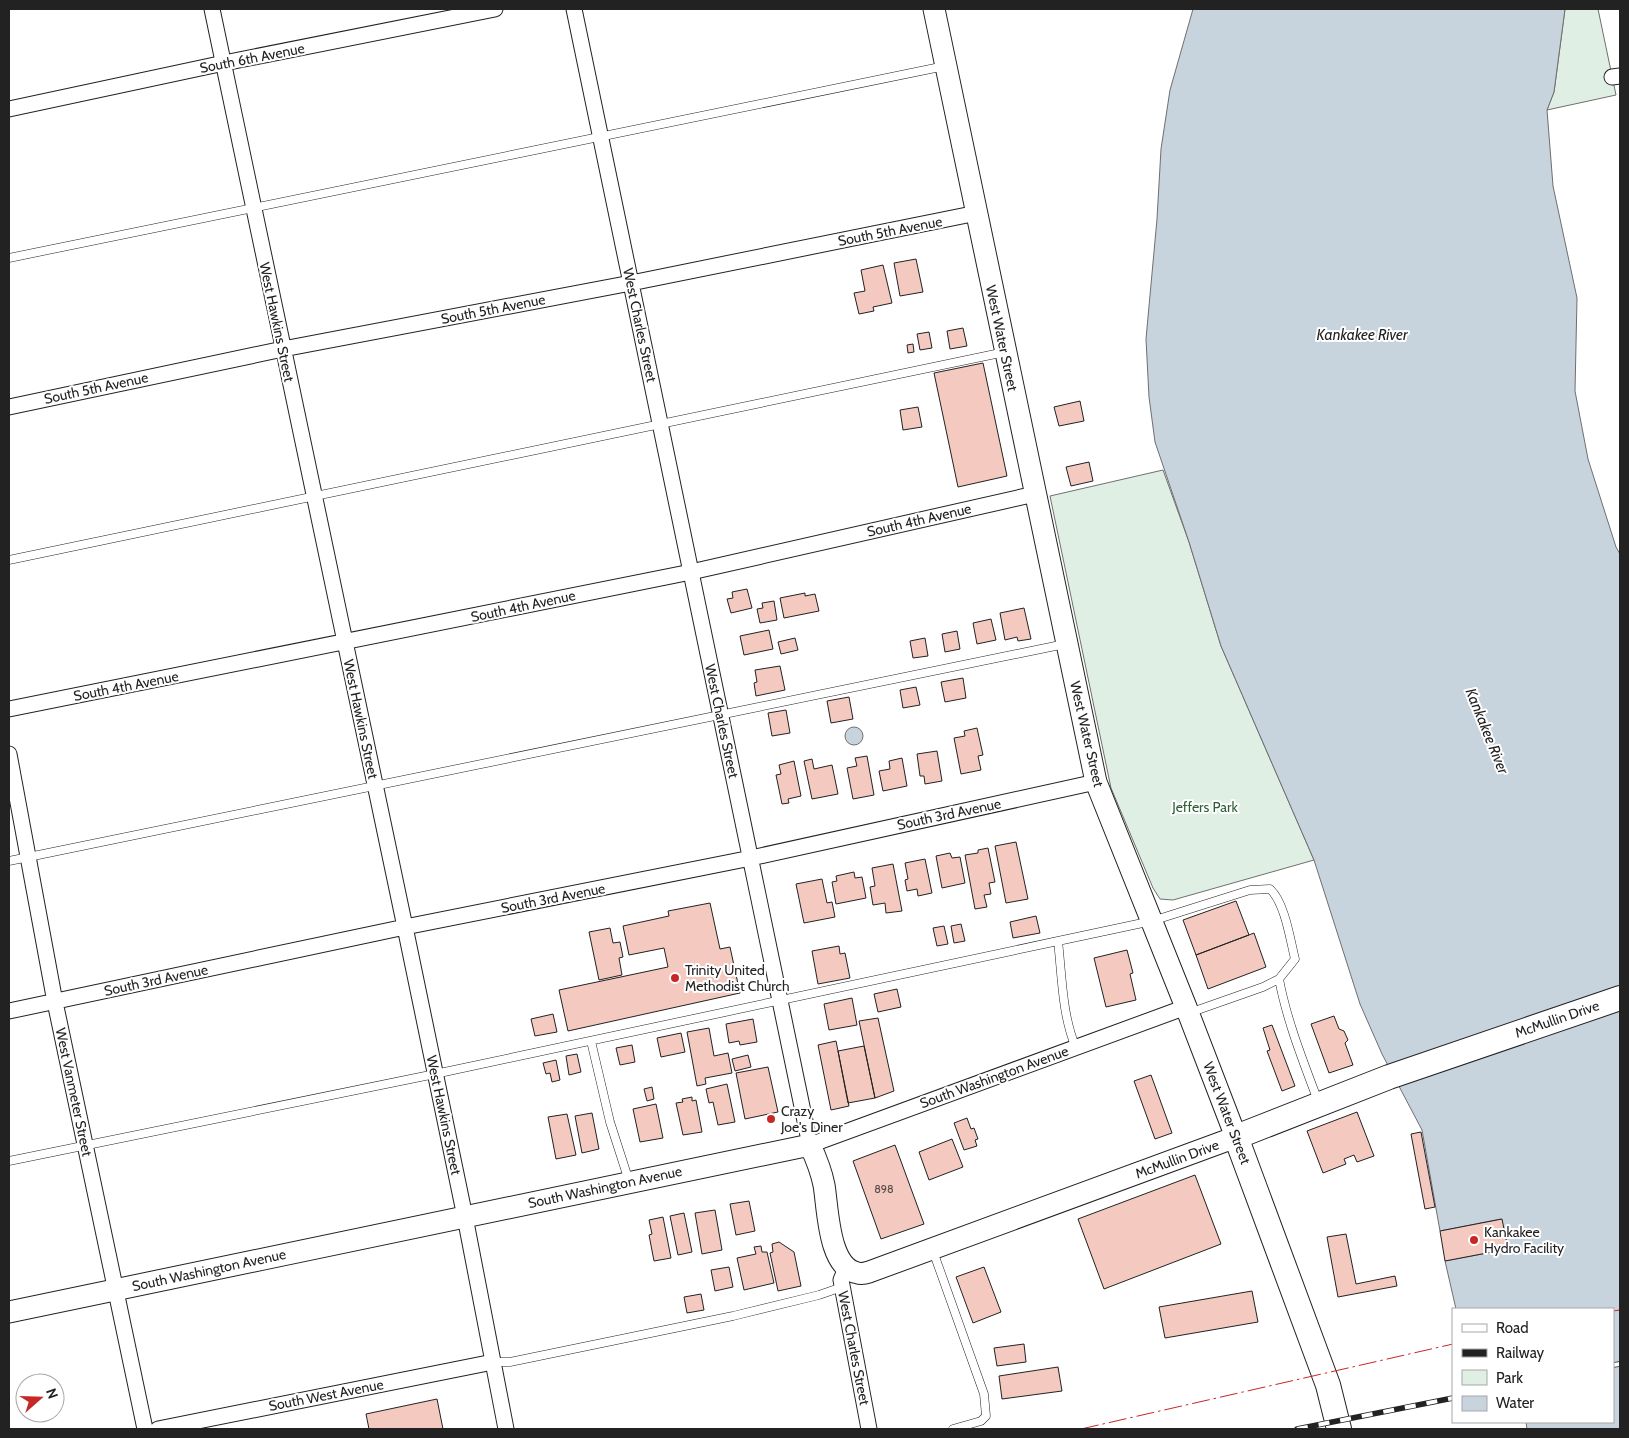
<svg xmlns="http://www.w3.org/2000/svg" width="1629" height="1438" viewBox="0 0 1629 1438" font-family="Cabin,sans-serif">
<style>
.green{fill:#e0efe3;stroke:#6f6f6f}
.water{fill:#c7d3dd;stroke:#6f6f6f}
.building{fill:#f3c9c0;stroke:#222}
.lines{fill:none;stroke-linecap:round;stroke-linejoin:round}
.service-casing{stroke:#222;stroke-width:9}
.minor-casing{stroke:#222;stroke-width:17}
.secondary-casing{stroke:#222;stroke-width:23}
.primary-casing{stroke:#222;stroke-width:26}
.service{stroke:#fff;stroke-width:8}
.minor{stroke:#fff;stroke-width:15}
.secondary{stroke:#fff;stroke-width:21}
.primary{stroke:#fff;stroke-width:24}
.rail-casing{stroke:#222;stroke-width:5.5}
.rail{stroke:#fff;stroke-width:4;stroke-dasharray:11;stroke-linecap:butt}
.power{stroke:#c62828;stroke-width:1;stroke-dasharray:18 4 2.5 4;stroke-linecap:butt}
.poi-dot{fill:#c62828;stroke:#fff;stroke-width:2}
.labels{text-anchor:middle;stroke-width:4;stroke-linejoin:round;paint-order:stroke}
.number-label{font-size:11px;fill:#564c4a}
.street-label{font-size:14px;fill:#222;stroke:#fff}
.park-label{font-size:14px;fill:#2f5e38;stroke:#fff}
.poi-label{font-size:14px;fill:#222;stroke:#fff;text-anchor:start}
.water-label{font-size:15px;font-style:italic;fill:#222;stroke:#fff}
</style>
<rect width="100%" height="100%" fill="#fff"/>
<!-- green -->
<path class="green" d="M1565,9H1598L1616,95L1547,110L1554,92Z
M1163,470L1189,542L1221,646L1314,860L1173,900L1160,899L1153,888L1111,788L1050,496Z"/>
<!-- water -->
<path class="water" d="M1193,9H1565L1554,92L1547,110L1553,186L1577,298L1575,391L1588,459L1616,547L1620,554V1429H1527L1526,1422H1613V1309H1456L1445,1261L1508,1249L1501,1219L1440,1231L1422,1130L1382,1054L1360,1004L1314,860L1221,646L1189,542L1155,442L1149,397L1146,339L1157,219L1161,149L1170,90Z
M845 736a9 9 0 1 1 18 0a9 9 0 1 1-18 0Z"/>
<!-- building -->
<path class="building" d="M916,259L923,292L900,296L894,263Z
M883,265L892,303L873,307L874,311L859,314L854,293L865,291L861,270Z
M963,328L967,346L950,349L947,331Z
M929,332L932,348L920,350L917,334Z
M913,344L914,352L908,353L907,345Z
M983,363L1007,476L958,487L934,373Z
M1080,401L1084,421L1059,426L1054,407Z
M918,407L922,427L903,430L900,410Z
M1089,462L1093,481L1071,486L1066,467Z
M747,589L752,608L731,613L727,599L733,598L732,592Z
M805,593V596L815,594L819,611L784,618L780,598Z
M774,601L777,620L760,623L757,609L763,608L762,603Z
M1024,608L1031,639L1018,641L1017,637L1005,640L1000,613Z
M991,619L996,640L977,644L973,623Z
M769,630L773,649L744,655L740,636Z
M957,631L960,649L945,652L942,634Z
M795,638L798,650L781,654L778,642Z
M925,638L928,656L913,658L910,641Z
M780,666L785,690L756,696L754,683L757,682L755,670Z
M963,678L966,698L945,702L941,682Z
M916,687L920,705L903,708L900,690Z
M849,697L853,719L831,723L827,701Z
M786,710L790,733L772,736L768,713Z
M977,728L983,755L978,756L981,770L961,774L954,738L965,736L964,731Z
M937,751L942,781L925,784L924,776H920L917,754Z
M867,756L874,795L853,799L847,768L857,766L855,758Z
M902,758L907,786L883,791L879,771L890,769L889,761Z
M812,759L814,769L832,765L838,794L812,799L804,761Z
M794,761L801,796L788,799L789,803L782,804L776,775L781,774L779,765Z
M1016,842L1028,899L1006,903L995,846Z
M988,848L995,882L989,883L991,894L984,895L987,907L975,909L965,855L978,853V850Z
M950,853L952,858L960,857L965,883L942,888L936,856Z
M925,859L932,893L918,896L917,889L907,891L905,880L908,879L905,863Z
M893,864L902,911L886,913L885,903L873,905L870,887L875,886L872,868Z
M854,872L855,878L862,877L866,898L836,904L832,882L837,881L836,876Z
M822,879L827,903L832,902L835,917L804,923L796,884Z
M1236,901L1249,935L1196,955L1183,920Z
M710,903L720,949L730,947L740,993L568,1031L559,990L668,967L664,948L629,955L623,926L669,916L668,911Z
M1036,916L1040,933L1013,938L1010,922Z
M961,924L965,941L954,943L951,926Z
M944,926L948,944L937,946L933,928Z
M610,928L613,943L620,942L623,957L619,958L622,975L599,980L589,932Z
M1254,933L1266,967L1208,989L1196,955Z
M839,946L840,954L845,953L850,978L818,984L812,951Z
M1127,950L1133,973L1130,974L1136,1000L1106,1007L1094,958Z
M897,989L901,1007L878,1012L874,994Z
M852,998L857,1025L829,1030L824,1004Z
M553,1014L557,1032L535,1036L531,1019Z
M1334,1016L1339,1029L1344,1031L1348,1040L1345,1043L1353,1065L1329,1073L1311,1024Z
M878,1018L894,1091L875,1098L859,1021Z
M753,1019L757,1042L740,1045L739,1041L729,1043L726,1024Z
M1272,1025L1295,1086L1282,1091L1267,1051L1270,1050L1263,1028Z
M709,1028L714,1056L728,1053L732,1073L705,1078L706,1084L697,1086L687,1032Z
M681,1033L685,1052L661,1057L657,1038Z
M836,1041L849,1106L831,1110L818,1045Z
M632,1045L635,1062L620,1065L616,1048Z
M864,1046L875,1098L848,1103L838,1051Z
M577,1054L581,1072L569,1075L566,1056Z
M748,1055L751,1067L735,1071L732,1059Z
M556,1060L560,1080L552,1082L550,1073L546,1074L543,1063Z
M768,1067L778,1112L745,1119L736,1073Z
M1151,1075L1172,1133L1155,1139L1134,1081Z
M727,1084L735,1122L718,1125L713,1102L709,1103L706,1089Z
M652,1087L654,1099L647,1101L644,1089Z
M692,1097V1101L696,1100L702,1132L683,1135L676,1103L683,1102L682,1099Z
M656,1104L663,1138L640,1142L633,1109Z
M1357,1112L1374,1156L1357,1162L1354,1155L1344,1159L1346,1164L1323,1173L1307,1131Z
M592,1113L599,1149L582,1153L575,1116Z
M567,1114L576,1155L556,1159L548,1117Z
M967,1118L971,1129L974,1128L978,1139L975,1140L977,1146L964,1150L954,1123Z
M1421,1132L1435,1207L1425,1209L1411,1134Z
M952,1139L963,1167L929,1180L919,1152Z
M895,1145L924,1224L881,1239L853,1161Z
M1195,1175L1221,1244L1104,1289L1078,1219Z
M749,1201L755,1231L736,1235L730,1204Z
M715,1210L722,1250L702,1254L695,1213Z
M684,1213L692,1252L678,1255L670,1216Z
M663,1217L671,1258L654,1261L649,1235L652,1234L649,1220Z
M1502,1219L1508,1249L1445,1261L1440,1231Z
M1346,1234L1356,1284L1395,1276L1397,1286L1338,1297L1327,1237Z
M779,1242L794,1252L801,1286L778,1291L770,1253L773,1252L772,1244Z
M761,1246L762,1252H767L774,1283L744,1290L737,1258L756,1254L754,1247Z
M729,1267L733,1287L715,1291L711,1270Z
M984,1267L1001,1312L973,1323L956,1277Z
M1252,1291L1258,1322L1165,1338L1159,1307Z
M701,1294L704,1310L687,1313L684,1297Z
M1024,1344L1026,1362L997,1366L994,1348Z
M1058,1367L1062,1391L1002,1399L999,1376Z
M437,1399L443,1429H369L366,1414Z"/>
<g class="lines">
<defs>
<path id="service" d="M9,258L945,66
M9,560L1005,352
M9,861L1065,644
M1058,941C1062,976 1062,1015 1076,1048
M1279,979C1287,1021 1303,1061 1318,1101
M591,1041L610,1122L629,1181
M9,1161L435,1074L1058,941L1152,921L1250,890L1270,889C1285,903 1290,939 1295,959L1279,979L1263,987L1189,1013
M933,1251L984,1394L986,1416L981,1421L953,1429
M493,1362H510L733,1316L819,1295L842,1287"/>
<path id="minor" d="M212,9L405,927L465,1217L506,1429
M574,9L810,1145L1186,1007
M1612,77L1620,76
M9,109L224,63L495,9
M9,407L283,349L631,283L977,213
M9,709L691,572L1035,494
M9,754L55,1002L145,1429
M9,1011L405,927L751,858L1096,782
M846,1268L841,1280L869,1429
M158,1429L493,1362"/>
<path id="secondary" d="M9,1312L810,1145C816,1158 821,1170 824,1185C828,1208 828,1268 858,1273C861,1274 866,1273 869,1272L1236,1137L1186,1007L1096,782L934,9"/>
<path id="primary" d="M1339,1429L1328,1385L1236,1137L1389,1077L1620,998"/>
</defs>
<!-- service casing -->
<use href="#service" class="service-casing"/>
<!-- minor casing -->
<use href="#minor" class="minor-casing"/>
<!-- secondary casing -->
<use href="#secondary" class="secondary-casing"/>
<!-- primary casing -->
<use href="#primary" class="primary-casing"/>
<!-- service -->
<use href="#service" class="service"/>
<!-- minor -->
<use href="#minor" class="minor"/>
<!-- secondary -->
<use href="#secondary" class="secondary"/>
<!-- primary -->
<use href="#primary" class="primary"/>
<defs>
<path id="rail" d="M1613,1365L1620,1364
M1297,1429L1453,1398"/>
</defs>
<!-- rail casing -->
<use href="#rail" class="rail-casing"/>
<!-- rail -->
<use href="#rail" class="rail"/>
<!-- power -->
<path class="power" d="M1613,1311L1620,1310
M1081,1429L1453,1344"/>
</g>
<!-- markers -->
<g class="poi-dot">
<circle cx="675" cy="978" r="5"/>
<circle cx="771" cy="1119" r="5"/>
<circle cx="1474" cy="1240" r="5"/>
</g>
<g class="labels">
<!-- number labels -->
<g class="number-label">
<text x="884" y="1193">898</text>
</g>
<!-- street labels -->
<g class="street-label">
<text transform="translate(252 58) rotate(-11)" y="5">South 6th Avenue</text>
<text transform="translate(890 231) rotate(-11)" y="5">South 5th Avenue</text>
<text transform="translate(493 309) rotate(-11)" y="5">South 5th Avenue</text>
<text transform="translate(277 322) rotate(78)" y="5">West Hawkins Street</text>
<text transform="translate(640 325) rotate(78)" y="5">West Charles Street</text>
<text transform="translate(1002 338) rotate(78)" y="5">West Water Street</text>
<text transform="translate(96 388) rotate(-12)" y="5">South 5th Avenue</text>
<text transform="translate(919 520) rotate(-13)" y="5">South 4th Avenue</text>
<text transform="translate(523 606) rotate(-12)" y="5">South 4th Avenue</text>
<text transform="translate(126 686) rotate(-11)" y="5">South 4th Avenue</text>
<text transform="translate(361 719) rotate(78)" y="5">West Hawkins Street</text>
<text transform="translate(722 721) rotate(78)" y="5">West Charles Street</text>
<text transform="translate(1087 734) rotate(77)" y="5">West Water Street</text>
<text transform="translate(949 814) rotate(-12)" y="5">South 3rd Avenue</text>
<text transform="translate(553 898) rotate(-11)" y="5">South 3rd Avenue</text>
<text transform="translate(156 980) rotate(-12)" y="5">South 3rd Avenue</text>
<text transform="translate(1557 1019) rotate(-19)" y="5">McMullin Drive</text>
<text transform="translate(994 1077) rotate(-20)" y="5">South Washington Avenue</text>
<text transform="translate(74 1092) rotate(78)" y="5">West Vanmeter Street</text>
<text transform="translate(1227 1113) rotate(69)" y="5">West Water Street</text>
<text transform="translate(444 1115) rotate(78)" y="5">West Hawkins Street</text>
<text transform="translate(1177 1159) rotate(-20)" y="5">McMullin Drive</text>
<text transform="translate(605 1187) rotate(-12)" y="5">South Washington Avenue</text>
<text transform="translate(209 1270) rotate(-12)" y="5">South Washington Avenue</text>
<text transform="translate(854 1348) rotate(79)" y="5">West Charles Street</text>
<text transform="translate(326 1395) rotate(-11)" y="5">South West Avenue</text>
</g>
<!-- park labels -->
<g class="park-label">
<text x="1205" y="812">Jeffers Park</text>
</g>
<!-- poi labels -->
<g class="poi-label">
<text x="685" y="975">Trinity United<tspan x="685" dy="16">Methodist Church</tspan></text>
<text x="781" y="1116">Crazy<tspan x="781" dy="16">Joe's Diner</tspan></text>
<text x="1484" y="1237">Kankakee<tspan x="1484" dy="16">Hydro Facility</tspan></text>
</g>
<!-- water labels -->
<g class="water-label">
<text x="1362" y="340">Kankakee River</text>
<text transform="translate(1487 731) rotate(68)" y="5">Kankakee River</text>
</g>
</g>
<!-- border -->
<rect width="1629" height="1438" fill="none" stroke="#222222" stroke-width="20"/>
<!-- legend -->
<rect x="1452" y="1308" width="162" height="115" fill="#ffffff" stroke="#a7a7a7"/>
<rect x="1462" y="1324" width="25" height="8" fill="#ffffff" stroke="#a7a7a7"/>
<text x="1496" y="1333" font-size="15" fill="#222222">Road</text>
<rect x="1462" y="1349" width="25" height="8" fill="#222222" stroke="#a7a7a7"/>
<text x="1496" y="1358" font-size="15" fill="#222222">Railway</text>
<rect x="1462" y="1370" width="25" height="15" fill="#e0efe3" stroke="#a7a7a7"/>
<text x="1496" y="1383" font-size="15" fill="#222222">Park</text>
<rect x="1462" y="1396" width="25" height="15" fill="#c7d3dd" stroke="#a7a7a7"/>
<text x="1496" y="1408" font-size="15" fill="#222222">Water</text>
<!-- north arrow -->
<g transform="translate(40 1398) rotate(70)"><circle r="24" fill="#ffffff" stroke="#a7a7a7"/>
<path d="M0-4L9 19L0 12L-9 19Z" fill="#c62828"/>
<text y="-8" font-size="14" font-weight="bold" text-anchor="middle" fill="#222222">N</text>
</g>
</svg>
